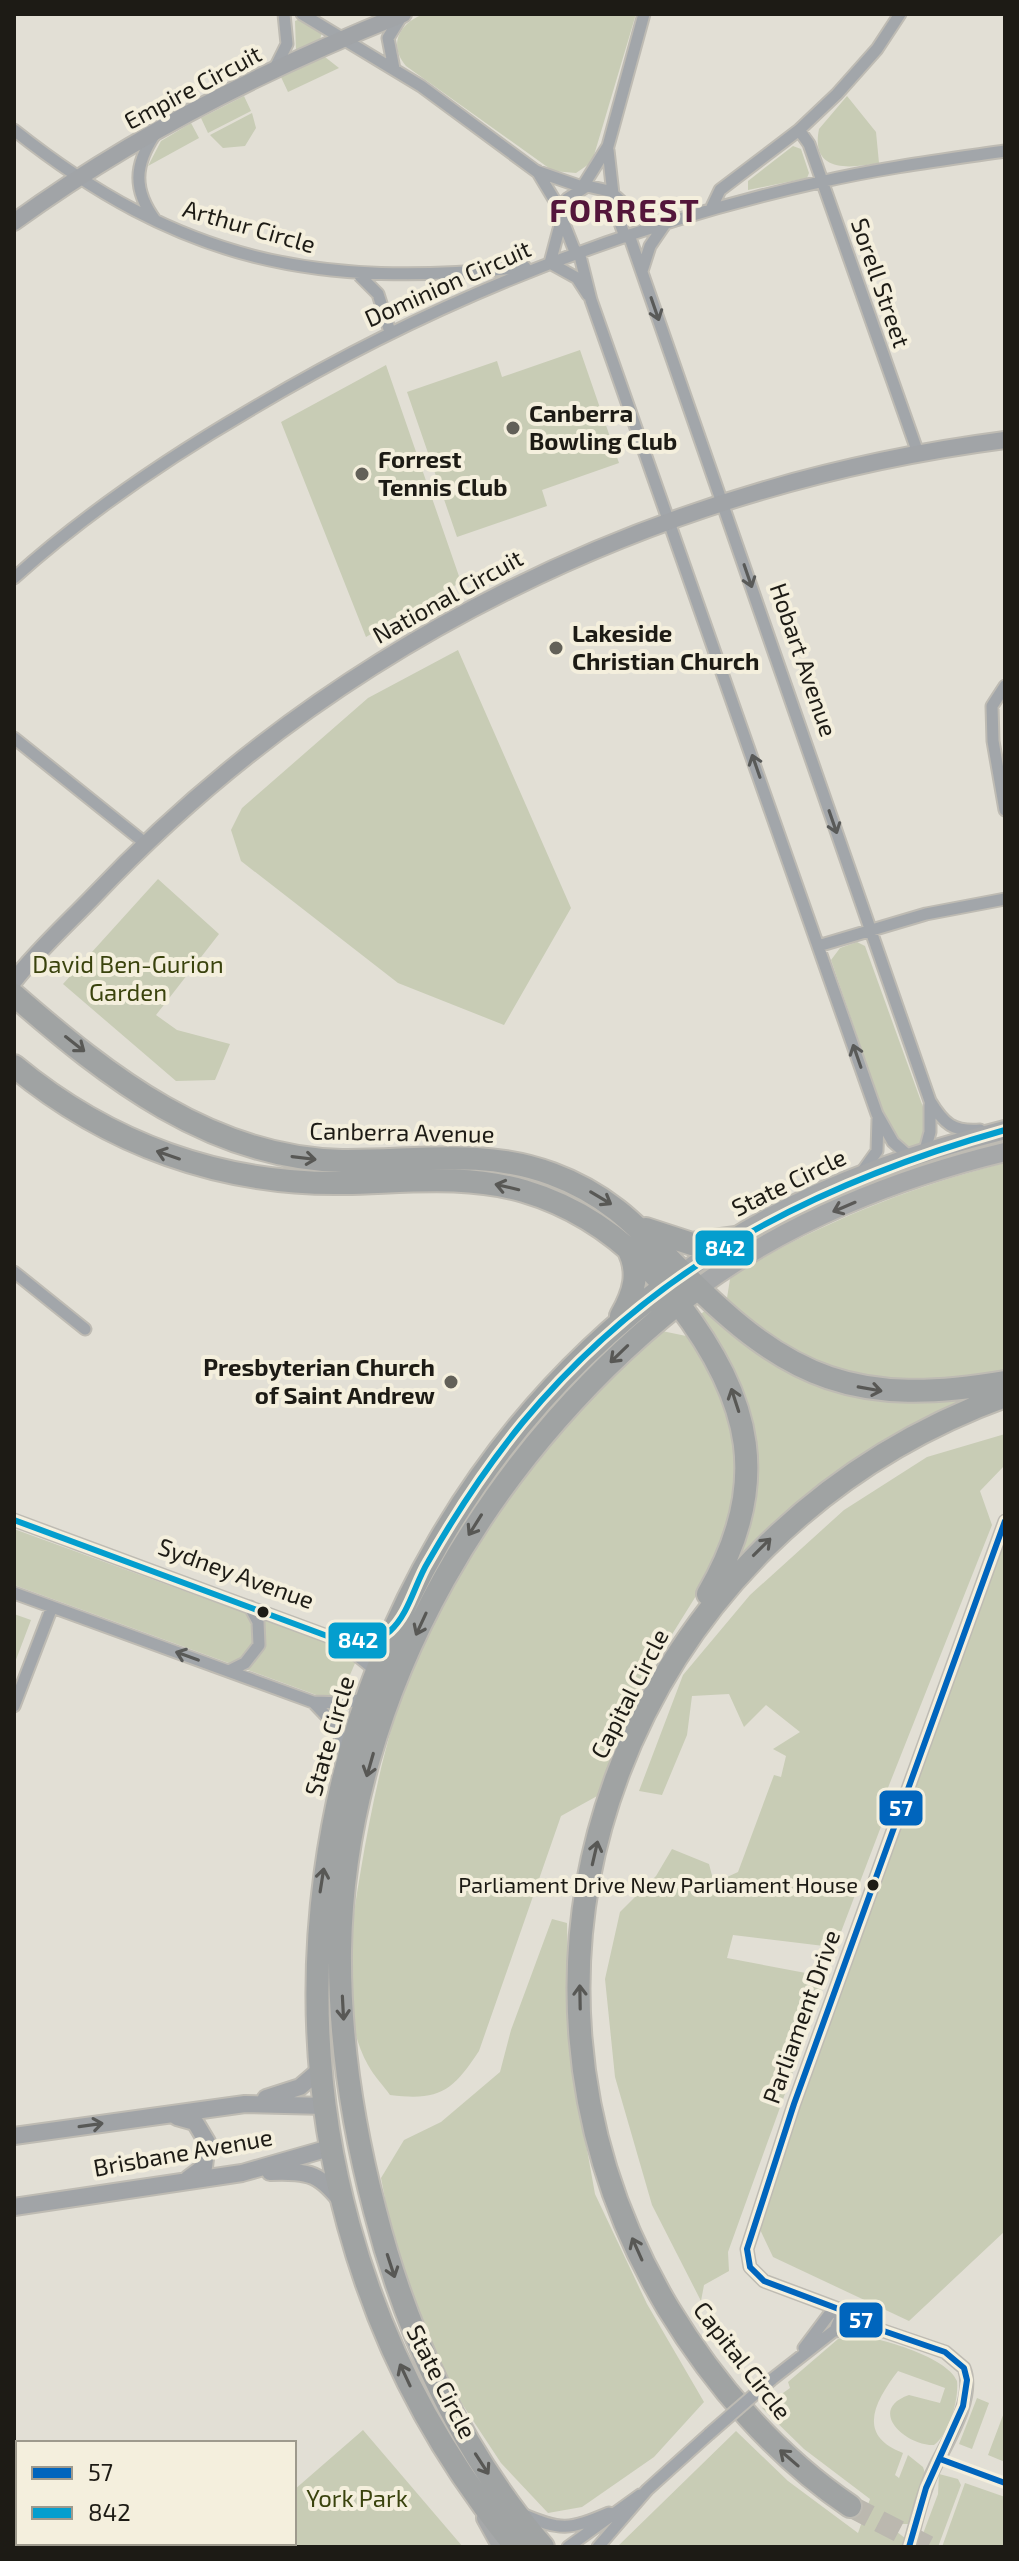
<svg xmlns="http://www.w3.org/2000/svg" width="1019" height="2561" viewBox="0 0 1019 2561" font-family="'Exo 2',sans-serif">
<style>
.green{fill:#c8ccb5}
.lines{fill:none;stroke-linecap:round;stroke-linejoin:round}
.highway-tunnel{stroke:#bbb8af;stroke-width:22;stroke-dasharray:22 11;stroke-linecap:butt}
.street-casing{stroke:#bebbb3;stroke-width:15}
.secondary-casing{stroke:#bebbb3;stroke-width:20}
.primary-casing{stroke:#bebbb3;stroke-width:22}
.highway-casing{stroke:#bebbb3;stroke-width:26}
.street{stroke:#a2a6aa;stroke-width:11}
.secondary{stroke:#a1a4a7;stroke-width:16}
.primary{stroke:#a6a8a9;stroke-width:18}
.highway{stroke:#a0a3a3;stroke-width:22}
.street-bridge-casing{stroke:#bebbb3;stroke-width:15;stroke-linecap:butt}
.street-bridge{stroke:#a2a6aa;stroke-width:11}
.bus-1-casing{stroke:#f4efdd;stroke-width:12}
.bus-2-casing{stroke:#f4efdd;stroke-width:12}
.bus-1{stroke:#0065bd;stroke-width:6}
.bus-2{stroke:#049ece;stroke-width:6}
.oneway{stroke:#595a58}
.oneway2{stroke:#585855}
.oneway3{stroke:#5b5a58}
.oneway4{stroke:#585957}
.poi-dot{fill:#626058;stroke:#f4efdd;stroke-width:3}
.bus-dot{fill:#1d1b15;stroke:#f4efdd;stroke-width:3}
.labels{text-anchor:middle;stroke-width:8;stroke-linejoin:round;paint-order:stroke}
.bus-label{font-size:22px;fill:#1d1b15;stroke:#f4efdd;text-anchor:end}
.street-label{font-size:24px;fill:#1d1b15;stroke:#f4efdd}
.poi-label{font-size:24px;font-weight:bold;fill:#1d1b15;stroke:#f4efdd;text-anchor:start}
.park-label{font-size:24px;fill:#3a430d;stroke:#f4efdd}
.district-label{font-size:32px;font-weight:bold;letter-spacing:2px;fill:#54163b;stroke:#f4efdd}
.line-badge{stroke:#f4efdd;stroke-width:3}
.badge-label{font-size:22px;text-anchor:middle;font-weight:bold;fill:#fff}
</style>
<rect width="100%" height="100%" fill="#e2dfd5"/>
<!-- green -->
<path class="green" d="M424,14H636L592,162L576,173L553,171L406,66C388,45 399,23 424,14Z
M300,19L322,32L320,40L296,50L295,21Z
M325,57L339,68L288,92L281,77Z
M244,96L251,111L208,133L201,118Z
M847,96L876,132L879,163C851,168 810,174 819,129Z
M252,113L256,128L245,146L223,148L210,135Z
M191,123L199,138L148,166L161,141Z
M793,146L801,149L809,173L807,178L748,190V181Z
M580,350L619,463L542,490L547,506L457,537L407,392L497,361L502,377Z
M386,365L461,582L366,637L281,422Z
M458,650L571,908L504,1025L398,983L241,861L231,830L242,808L368,698Z
M158,879L219,934L156,1015L177,1030L230,1044L215,1080L176,1081L63,984Z
M857,942L865,946L927,1118L923,1143L906,1149L890,1132L831,960L840,948Z
M1005,1163V1375L873,1383L801,1359L747,1321L727,1298L730,1279L741,1270C824,1222 912,1186 1005,1163Z
M706,1310L778,1362L985,1395C889,1433 806,1489 735,1565L733,1563L751,1495L698,1316Z
M662,1331L691,1337L717,1379L736,1444L732,1507L709,1575L648,1673L599,1795L561,1816L479,2051C452,2092 439,2101 390,2095C383,2085 374,2076 368,2065C337,2010 351,1928 361,1869C373,1797 389,1725 415,1657C462,1536 561,1412 662,1331Z
M1005,1434V1465L980,1491L992,1525L878,1813L885,1816L841,1932L831,1929L837,1936L824,1946L733,1935L727,1958L827,1977L728,2252L729,2271L704,2285L701,2301L652,2205L615,2077L605,1979L620,1912L656,1876L672,1849L709,1864L714,1883L738,1872L774,1775L781,1777L786,1756L773,1749L800,1732L766,1705L744,1727L729,1694L692,1696L687,1735L662,1795L639,1791L683,1675L750,1595L844,1510L927,1457Z
M1005,1521V2231L909,2321L773,2257L756,2221Z
M14,1529L341,1648L356,1661L340,1698L319,1696L14,1585Z
M14,1614L31,1620L14,1665Z
M552,1919L567,1923L569,2049L595,2194L647,2304L704,2402L654,2457L582,2507L548,2513L501,2463L447,2381L397,2260L381,2178L404,2140L441,2122L500,2072L511,2030Z
M849,2335C873,2335 947,2356 957,2381C959,2400 949,2434 934,2445C906,2446 866,2410 909,2395L940,2403L945,2388L898,2371C876,2400 855,2435 903,2453L895,2475L899,2478L908,2455L923,2467L925,2473L910,2524H901L897,2532L905,2538L902,2547H617L736,2431L788,2481L858,2533L870,2499L804,2449L762,2408L790,2388L788,2382L838,2339Z
M977,2398L989,2403L972,2449L959,2444Z
M1005,2410V2462L988,2455Z
M363,2430L463,2547H229L234,2543H294V2490Z
M939,2474L958,2479L961,2485L938,2547H918L938,2494Z
M965,2483L1005,2497V2547H942Z"/>
<g class="lines">
<!-- highway-tunnel -->
<path class="highway-tunnel" d="M850,2506L929,2547"/>
<defs>
<path id="street" d="M302,14L421,86L536,171L582,187
M394,69L388,38L401,17
M274,70L287,44L284,14
M14,130C180,262 317,289 525,267
M799,130L809,144L918,453
M155,134C134,165 133,190 155,220
M608,150L613,194L636,215L665,224L650,246L642,271
M537,171L555,201L576,254
M583,186L608,146L644,14
M711,209L720,190L799,130L837,94L877,49L900,14
M629,235L930,1101C944,1124 953,1132 980,1130
M579,252L591,300L877,1114L893,1142L911,1158
M360,276L378,294L390,332
M588,295L577,278L550,263L567,199L587,186L609,191L625,237
M14,578C86,513 166,459 250,410C427,304 618,227 820,182C881,168 943,160 1005,151
M1005,686L992,706L993,741L1005,810
M14,738L145,843
M818,946L926,914L1005,899
M924,1154L930,1132V1105
M862,1172L877,1151L878,1119
M14,1272L85,1329
M14,1520L338,1640L376,1671
M14,1593L313,1702L344,1703L366,1698
M339,1640L378,1637L394,1627
M229,1671L245,1663L259,1645L258,1622L250,1607
M313,1702L336,1726L348,1757
M14,1706L52,1607
M835,2331L869,2326
M804,2348L834,2308
M771,2380L835,2330L840,2318L836,2309
M522,2514C561,2531 569,2530 609,2513
M568,2547L640,2495
M598,2547L647,2490L709,2434
M909,2547C917,2521 922,2493 934,2469C947,2442 976,2398 964,2368L945,2352L869,2326L852,2314L764,2281L750,2267L747,2249L794,2104L1005,1521"/>
<path id="secondary" d="M14,222C132,136 268,68 403,14
M14,981C37,951 67,924 93,897C334,642 658,485 1005,440
M266,2098L300,2087L321,2069
M177,2117L195,2122L207,2142L204,2167L188,2179
M14,2136L245,2104L326,2106
M270,2172C311,2171 320,2173 345,2206
M14,2207L242,2173L333,2147"/>
<path id="primary" d="M683,1273C775,1202 892,1158 1005,1130
M698,1288C788,1222 897,1178 1005,1152
M486,2518L502,2547"/>
<path id="highway" d="M14,995C108,1077 211,1158 342,1161C413,1162 483,1148 552,1174C612,1196 641,1231 685,1275C789,1381 858,1407 1005,1382
M14,1066C108,1144 221,1185 344,1183C404,1182 465,1174 524,1191C588,1210 639,1251 678,1303C752,1400 772,1484 708,1594
M646,1229L692,1244L736,1238
M621,1316C634,1293 641,1272 627,1247
M850,2506C776,2456 714,2384 668,2308C460,1959 632,1532 1005,1396
M516,2547C194,2159 274,1567 683,1273
M543,2547C461,2451 406,2333 375,2211C353,2127 339,2038 340,1950C344,1690 494,1442 698,1288"/>
</defs>
<!-- street casing -->
<use href="#street" class="street-casing"/>
<!-- secondary casing -->
<use href="#secondary" class="secondary-casing"/>
<!-- primary casing -->
<use href="#primary" class="primary-casing"/>
<!-- highway casing -->
<use href="#highway" class="highway-casing"/>
<!-- street -->
<use href="#street" class="street"/>
<!-- secondary -->
<use href="#secondary" class="secondary"/>
<!-- primary -->
<use href="#primary" class="primary"/>
<!-- highway -->
<use href="#highway" class="highway"/>
<defs>
<path id="street-bridge" d="M709,2434L771,2380"/>
</defs>
<!-- street-bridge casing -->
<use href="#street-bridge" class="street-bridge-casing"/>
<!-- street-bridge -->
<use href="#street-bridge" class="street-bridge"/>
<defs>
<path id="bus-1" d="M940,2459L1005,2483
M909,2547L926,2488L963,2406L967,2380L964,2368L945,2352L869,2326L852,2314L764,2281L750,2267L747,2249L794,2104L1005,1521"/>
<path id="bus-2" d="M14,1520L338,1640C355,1640 377,1643 390,1631C409,1614 415,1583 428,1562C456,1513 487,1466 523,1422C652,1267 813,1184 1005,1130"/>
</defs>
<!-- bus-1 casing -->
<use href="#bus-1" class="bus-1-casing"/>
<!-- bus-2 casing -->
<use href="#bus-2" class="bus-2-casing"/>
<!-- bus-1 -->
<use href="#bus-1" class="bus-1"/>
<!-- bus-2 -->
<use href="#bus-2" class="bus-2"/>
</g>
<!-- one-way arrows -->
<defs><path id="oneway-shaft" d="M-6 0H5M1.5-3L5.5 0L1.5 3" fill="none" stroke-width="1.6" stroke-linecap="round" stroke-linejoin="round" transform="scale(2)"/></defs>
<g class="oneway">
<use href="#oneway-shaft" transform="translate(655 309) rotate(71)"/>
<use href="#oneway-shaft" transform="translate(748 576) rotate(71)"/>
<use href="#oneway-shaft" transform="translate(756 766) rotate(-109)"/>
<use href="#oneway-shaft" transform="translate(833 822) rotate(71)"/>
<use href="#oneway-shaft" transform="translate(857 1056) rotate(-109)"/>
<use href="#oneway-shaft" transform="translate(187 1656) rotate(-160)"/>
</g>
<g class="oneway2">
<use href="#oneway-shaft" transform="translate(75 1044) rotate(38)"/>
<use href="#oneway-shaft" transform="translate(168 1155) rotate(-161)"/>
<use href="#oneway-shaft" transform="translate(304 1158) rotate(7)"/>
<use href="#oneway-shaft" transform="translate(507 1187) rotate(-167)"/>
<use href="#oneway-shaft" transform="translate(601 1198) rotate(31)"/>
<use href="#oneway-shaft" transform="translate(619 1354) rotate(136)"/>
<use href="#oneway-shaft" transform="translate(870 1389) rotate(10)"/>
<use href="#oneway-shaft" transform="translate(735 1400) rotate(-108)"/>
<use href="#oneway-shaft" transform="translate(475 1525) rotate(122)"/>
<use href="#oneway-shaft" transform="translate(762 1547) rotate(-45)"/>
<use href="#oneway-shaft" transform="translate(421 1624) rotate(115)"/>
<use href="#oneway-shaft" transform="translate(370 1765) rotate(106)"/>
<use href="#oneway-shaft" transform="translate(595 1853) rotate(-77)"/>
<use href="#oneway-shaft" transform="translate(322 1880) rotate(-81)"/>
<use href="#oneway-shaft" transform="translate(580 1997) rotate(-91)"/>
<use href="#oneway-shaft" transform="translate(343 2008) rotate(87)"/>
<use href="#oneway-shaft" transform="translate(637 2249) rotate(-114)"/>
<use href="#oneway-shaft" transform="translate(391 2266) rotate(72)"/>
<use href="#oneway-shaft" transform="translate(405 2375) rotate(-115)"/>
<use href="#oneway-shaft" transform="translate(789 2458) rotate(-139)"/>
<use href="#oneway-shaft" transform="translate(482 2464) rotate(57)"/>
</g>
<use class="oneway3" href="#oneway-shaft" transform="translate(844 1207) rotate(157)"/>
<use class="oneway4" href="#oneway-shaft" transform="translate(91 2125) rotate(-8)"/>
<!-- markers -->
<g class="poi-dot">
<circle cx="513" cy="428" r="8"/>
<circle cx="362" cy="474" r="8"/>
<circle cx="556" cy="648" r="8"/>
<circle cx="451" cy="1382" r="8"/>
</g>
<g class="bus-dot">
<circle cx="263" cy="1612" r="7"/>
<circle cx="873" cy="1885" r="7"/>
</g>
<g class="labels">
<!-- bus labels -->
<g class="bus-label">
<text x="858" y="1893">Parliament Drive New Parliament House</text>
</g>
<!-- street labels -->
<g class="street-label">
<text transform="translate(193 88) rotate(-28)" y="8">Empire Circuit</text>
<text transform="translate(249 227) rotate(16)" y="8">Arthur Circle</text>
<text transform="translate(880 283) rotate(71)" y="8">Sorell Street</text>
<text transform="translate(448 284) rotate(-24)" y="8">Dominion Circuit</text>
<text transform="translate(448 597) rotate(-29)" y="8">National Circuit</text>
<text transform="translate(803 660) rotate(71)" y="8">Hobart Avenue</text>
<text transform="translate(402 1133) rotate(1)" y="8">Canberra Avenue</text>
<text transform="translate(789 1183) rotate(-26)" y="8">State Circle</text>
<text transform="translate(236 1574) rotate(20)" y="8">Sydney Avenue</text>
<text transform="translate(630 1694) rotate(-63)" y="8">Capital Circle</text>
<text transform="translate(330 1736) rotate(-74)" y="8">State Circle</text>
<text transform="translate(802 2017) rotate(-70)" y="8">Parliament Drive</text>
<text transform="translate(183 2153) rotate(-10)" y="8">Brisbane Avenue</text>
<text transform="translate(742 2361) rotate(52)" y="8">Capital Circle</text>
<text transform="translate(441 2382) rotate(63)" y="8">State Circle</text>
</g>
<!-- poi labels -->
<g class="poi-label">
<text x="529" y="422">Canberra<tspan x="529" dy="28">Bowling Club</tspan></text>
<text x="378" y="468">Forrest<tspan x="378" dy="28">Tennis Club</tspan></text>
<text x="572" y="642">Lakeside<tspan x="572" dy="28">Christian Church</tspan></text>
<text x="435" y="1376" text-anchor="end">Presbyterian Church<tspan x="435" dy="28">of Saint Andrew</tspan></text>
</g>
<!-- park labels -->
<g class="park-label">
<text x="128" y="973">David Ben-Gurion<tspan x="128" dy="28">Garden</tspan></text>
<text x="357" y="2507">York Park</text>
</g>
<!-- district labels -->
<g class="district-label">
<text x="625" y="222">FORREST</text>
</g>
</g>
<g class="line-badge">
<rect x="694" y="1229" width="61" height="38" rx="8" fill="#049ece"/>
<rect x="327" y="1621" width="61" height="39" rx="8" fill="#049ece"/>
<rect x="878" y="1789" width="46" height="38" rx="8" fill="#0065bd"/>
<rect x="838" y="2301" width="46" height="38" rx="8" fill="#0065bd"/>
</g>
<g class="badge-label">
<text x="725" y="1256">842</text>
<text x="358" y="1648">842</text>
<text x="901" y="1816">57</text>
<text x="861" y="2328">57</text>
</g>
<!-- border -->
<rect width="1019" height="2561" fill="none" stroke="#1d1b15" stroke-width="32"/>
<!-- legend -->
<rect x="16" y="2441" width="280" height="104" fill="#f4efdd" stroke="#9e9a8d" stroke-width="2"/>
<rect x="32" y="2467" width="40" height="12" fill="#0065bd" stroke="#9e9a8d" stroke-width="2"/>
<text x="88" y="2481" font-size="24" fill="#1d1b15">57</text>
<rect x="32" y="2507" width="40" height="12" fill="#049ece" stroke="#9e9a8d" stroke-width="2"/>
<text x="88" y="2521" font-size="24" fill="#1d1b15">842</text>
</svg>
